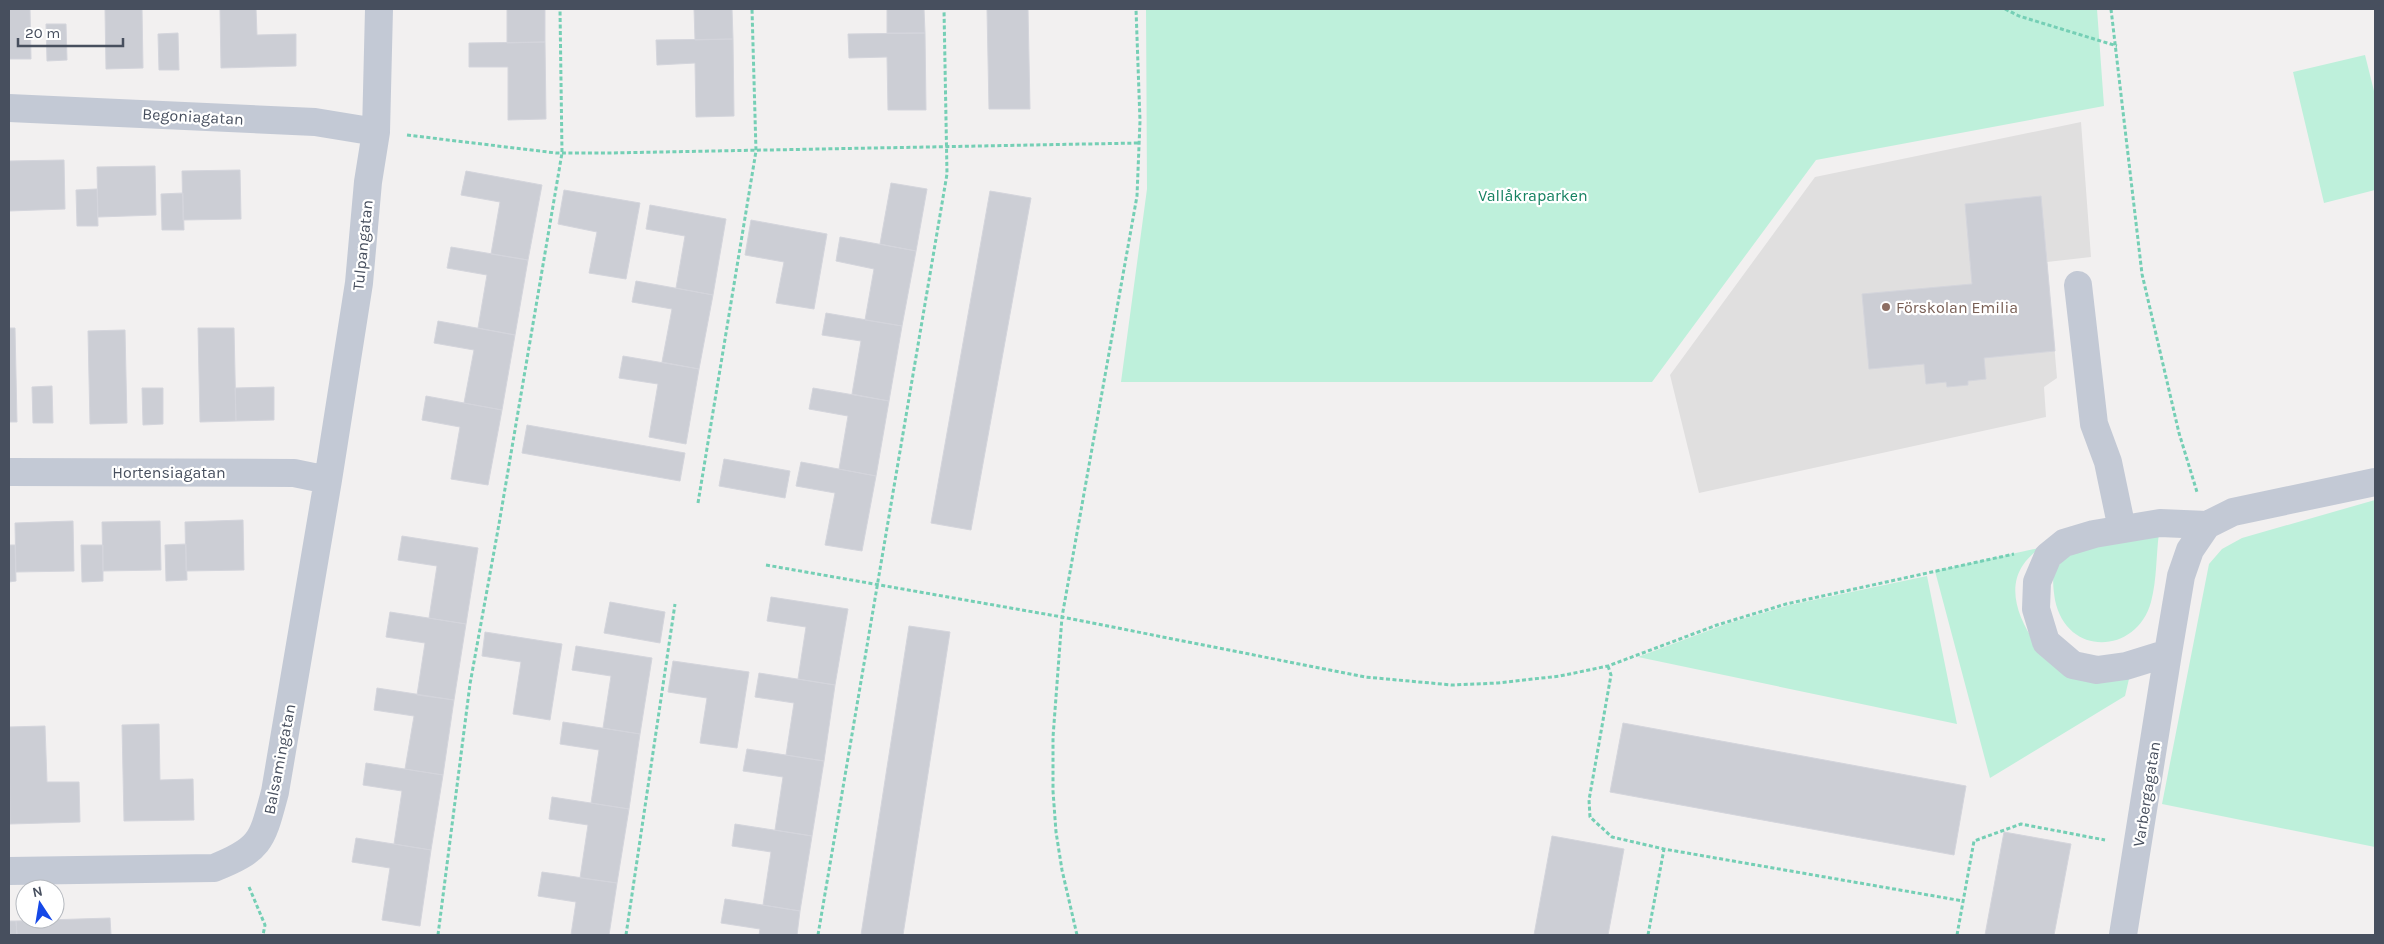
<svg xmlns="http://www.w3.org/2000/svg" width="2384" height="944" viewBox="0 0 2384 944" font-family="Karla,sans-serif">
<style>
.education{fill:#e0dfdf}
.green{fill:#bef0db}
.building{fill:#ccced5;stroke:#d4d5dc}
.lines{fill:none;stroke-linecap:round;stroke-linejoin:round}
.path{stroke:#75cfb5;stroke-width:3;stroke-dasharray:4 2.5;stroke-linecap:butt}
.minor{stroke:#c3c9d5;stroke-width:28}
.education-dot{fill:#8d6e63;stroke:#fff;stroke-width:2}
.labels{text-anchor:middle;stroke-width:4.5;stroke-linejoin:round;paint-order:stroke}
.street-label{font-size:16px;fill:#474f5e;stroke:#fff}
.park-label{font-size:16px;fill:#158261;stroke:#fff}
.education-label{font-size:16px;fill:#785e54;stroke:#fff;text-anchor:start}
</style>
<rect width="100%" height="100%" fill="#f2f0f0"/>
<!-- education -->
<path class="education" d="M2081,122L2091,257L2047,262L2057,378L2044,387L2046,417L1699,493L1670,375L1815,177Z"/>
<!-- green -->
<path class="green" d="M1146,9H2097L2104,106L1816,160L1652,382H1121L1147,189Z
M2365,55L2375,95V190L2324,203L2293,72Z
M2375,500V847L2162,804L2209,564L2222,549L2242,538Z
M2159,533C2156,555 2157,580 2151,602C2137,654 2067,658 2055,600C2054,593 2052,581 2054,574C2057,566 2065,558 2070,552Z
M2039,548C2033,554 2027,559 2023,565C2004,593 2024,629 2041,651L2132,666L2125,696L1990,778L1935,571Z
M1927,576L1957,724L1638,657L1726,624L1790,605Z"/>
<!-- building -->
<path class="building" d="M9,9H30L31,59H9Z
M105,9H142L143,68L106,69Z
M220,9H256L257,35L296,34V66L221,68Z
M507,9H545V42L507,43Z
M694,9H732L733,39L695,40Z
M887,9H924L925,33H887Z
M987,9H1028L1030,109H989Z
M46,24H66L67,60L47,61Z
M178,33L179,70H159L158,34Z
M925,33L926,110H888L887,57L849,58L848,34Z
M733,39L734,116L696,117L695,63L657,65L656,40Z
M545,42L546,119L508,120V67H469V43Z
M64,160L65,209L9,211V161Z
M155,166L156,215L98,217L97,167Z
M240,170L241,219L183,220L182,171Z
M466,171L542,185L528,260L491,254L500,202L461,195Z
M891,183L927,189L916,251L880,244Z
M97,189L98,226H77L76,190Z
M564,190L640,203L626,279L589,273L597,232L558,224Z
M990,191L1031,198L971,530L931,523Z
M183,193L184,230H162L161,194Z
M2041,196L2055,351L1984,358L1986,379L1968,381V385L1947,387L1946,382L1926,384L1924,364L1869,369L1862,294L1972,284L1965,204Z
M650,205L726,219L713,295L676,288L685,236L646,229Z
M751,220L827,234L814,309L776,303L784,262L745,255Z
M840,237L916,251L902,326L865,320L874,269L836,261Z
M451,247L528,260L515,335L478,328L487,275L447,268Z
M636,281L713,295L699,369L662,362L672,309L632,302Z
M826,313L902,326L889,401L852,394L861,341L822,335Z
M438,321L515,335L502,410L464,403L474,350L434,343Z
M9,328H15L17,422H9Z
M198,328H234L236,421L200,422Z
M125,330L127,423L90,424L88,331Z
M623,356L699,369L686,444L649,437L658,384L619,378Z
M52,386L53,423H33L32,387Z
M274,387V420L236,421L235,388Z
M142,388H163V424L143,425Z
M813,388L889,401L876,476L839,469L848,416L809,409Z
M426,396L502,410L488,485L451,479L460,427L422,420Z
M527,425L685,453L680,481L522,453Z
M724,459L790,471L785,498L719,486Z
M801,462L876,476L862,551L825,545L835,493L796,486Z
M243,520L244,570L186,571L185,522Z
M73,521L74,571L16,572L15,523Z
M160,521L161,570L103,571L102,522Z
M402,536L478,548L466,624L429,618L437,566L398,560Z
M186,544L187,580L166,581L165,545Z
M9,545H15L16,581L9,582Z
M81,545H103V581L82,582Z
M771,597L848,609L835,685L798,679L806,627L767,621Z
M610,602L665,612L660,643L604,633Z
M390,612L466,624L454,700L417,695L425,643L386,637Z
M909,626L950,632L903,935H861Z
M485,632L562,644L550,720L513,714L521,662L482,656Z
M576,646L652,658L640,734L603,728L611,676L572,670Z
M673,661L749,672L737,748L700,743L707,698L668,692Z
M759,673L835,685L824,761L786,755L794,703L755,697Z
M377,688L454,700L443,775L405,769L414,716L374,710Z
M563,722L640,734L629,809L591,803L599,750L560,744Z
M1623,723L1966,786L1954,855L1610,792Z
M159,724L160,780L193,779L194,820L124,821L122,725Z
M45,726L47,782H79L80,822L10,824L9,727Z
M747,749L824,761L812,836L775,830L783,777L743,771Z
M366,763L443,775L431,850L394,844L402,791L363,785Z
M552,797L629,809L617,883L580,878L588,825L549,819Z
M735,824L812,836L800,911L763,905L771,852L732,846Z
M2004,832L2071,844L2054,935H1985Z
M1552,836L1624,849L1608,935H1534Z
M356,838L431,850L420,926L382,920L390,868L352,862Z
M542,872L617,883L609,935H571L576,902L538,896Z
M725,899L800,911L797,935H759L760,929L721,923Z
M110,918L111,935H17L16,921Z
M9,921H16L17,935H9Z"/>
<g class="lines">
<!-- path -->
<path class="path" d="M2005,9L2019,16L2117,46
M2111,9L2142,274L2179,433L2197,492
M407,135L556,153H608L1139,143
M698,503L756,151L752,9
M766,565L1062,617L1365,677L1452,685L1498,683L1560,676L1608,666L1717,625L1786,604L2014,554
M1608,666L1611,675L1589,800L1590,817L1612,837L1664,849L1963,901
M249,887L265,925L263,935
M438,935L470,684L499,524L562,153L560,9
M626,935L675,604
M818,935L947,174L944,9
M1077,935L1062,870L1056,832L1053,791V737L1062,617L1137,196L1140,121L1136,9
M1648,935L1664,849
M1957,935L1974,841L2021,824L2105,840"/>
<!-- minor -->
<path class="minor" d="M9,108L315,122L376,132
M2078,285L2094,424L2108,462L2122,529
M9,472L294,473L328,480
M2207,525L2160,523L2094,534L2064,543L2048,556L2037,582L2036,609L2046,642L2073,665L2097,670L2126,666L2168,653L2181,576L2190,550L2207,525L2233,512L2375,482
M9,871L214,868C262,849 262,840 275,792L328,480L359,283L368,182L376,132L379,9
M2123,935L2168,653"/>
</g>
<!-- markers -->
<circle class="education-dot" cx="1886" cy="307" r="5"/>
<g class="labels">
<!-- street labels -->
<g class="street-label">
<text transform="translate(193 116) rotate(3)" y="6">Begoniagatan</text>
<text transform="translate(362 245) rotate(-84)" y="6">Tulpangatan</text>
<text x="169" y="478">Hortensiagatan</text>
<text transform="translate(279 759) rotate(-79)" y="6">Balsamingatan</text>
<text transform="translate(2146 794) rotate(-81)" y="6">Varbergagatan</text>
</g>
<!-- park labels -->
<g class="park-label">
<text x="1533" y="201">Vallåkraparken</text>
</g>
<!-- education labels -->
<g class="education-label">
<text x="1896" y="313">Förskolan Emilia</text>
</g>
</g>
<!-- border -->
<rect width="2384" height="944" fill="none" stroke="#474f5e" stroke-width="20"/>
<!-- north arrow -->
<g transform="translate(40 904) rotate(348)"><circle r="24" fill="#ffffff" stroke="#b5b9bf"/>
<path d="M0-4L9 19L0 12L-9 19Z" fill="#1548e7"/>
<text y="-8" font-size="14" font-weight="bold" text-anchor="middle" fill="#474f5e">N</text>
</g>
<!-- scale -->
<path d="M18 38v8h105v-8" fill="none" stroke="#474f5e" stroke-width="2.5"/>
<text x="25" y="38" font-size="15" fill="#474f5e" stroke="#ffffff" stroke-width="4" paint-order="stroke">20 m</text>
</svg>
